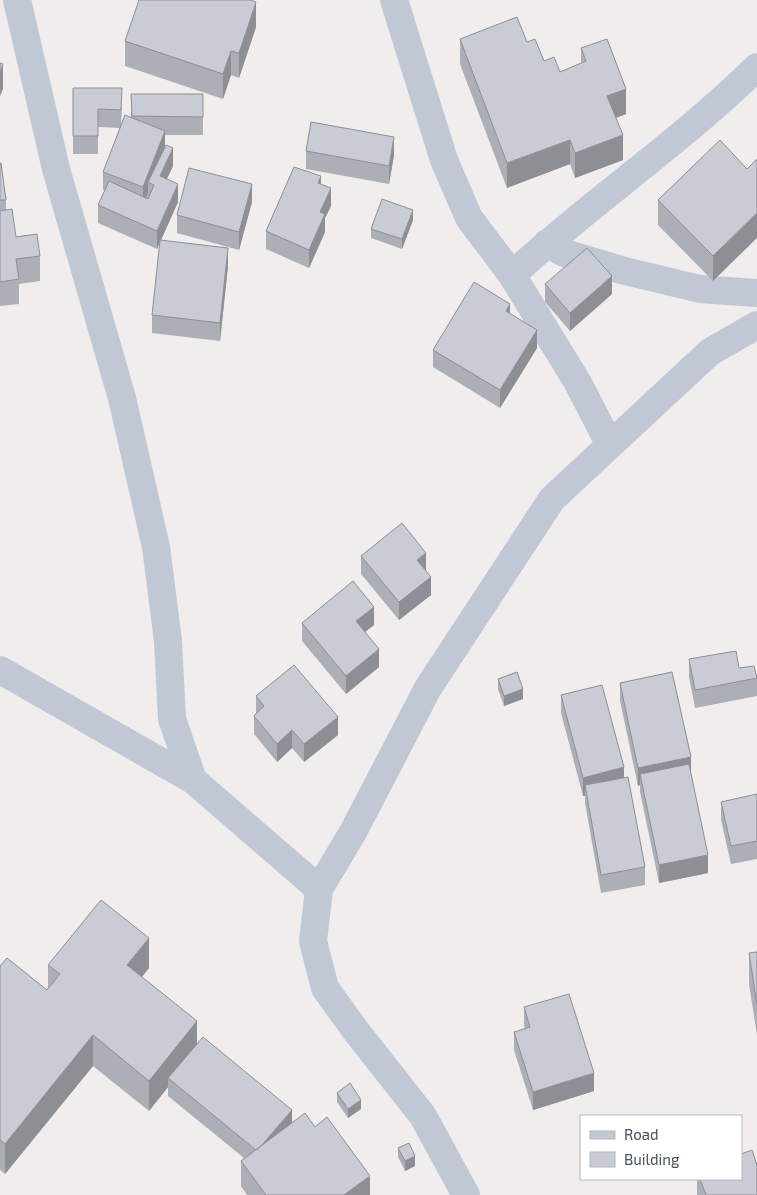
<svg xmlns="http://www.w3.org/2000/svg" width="757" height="1195" viewBox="0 0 757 1195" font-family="'Exo 2',sans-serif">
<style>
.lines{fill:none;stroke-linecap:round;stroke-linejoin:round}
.minor{stroke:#bfc8d4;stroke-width:28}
.wall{fill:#adafb6}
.shaded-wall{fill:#8d8f94}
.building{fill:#c9ccd4;stroke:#8d8f94}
</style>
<rect width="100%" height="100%" fill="#f1eded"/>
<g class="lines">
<!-- minor -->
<path class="minor" d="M17,0L56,169L122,398L156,547L168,641L172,719L193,780
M394,0L444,160L469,218L512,275L578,383L610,445
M547,243L564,253L625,271L700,289L757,293
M512,275C591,202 681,142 757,67
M0,670L193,780L319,889
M466,1195L423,1116L356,1031L325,988L313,941L319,889L353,832L428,688L552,499L710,352L757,325"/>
</g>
<!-- wall -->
<path class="wall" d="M256,27L239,78L231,75L223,99L125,66V41Z
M460,39L527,42L544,61L560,72L581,63V48L626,114L616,118L623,160L575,178L570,164L507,188L460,64Z
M73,88L122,106L121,126L131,118V94H203V135H165V146L173,166L167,179L178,202L161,240L228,266L220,341L152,333V315L160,242L157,249L98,223V205L105,190H103V172L120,128L98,127V154H73Z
M306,151L394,155L389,184L306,169Z
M0,163L6,200V210L16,237L40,256V281L19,284V304L0,306Z
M747,169L713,281L658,225V200Z
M252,202L239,250L177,233V215Z
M331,206L325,218V232L309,268L266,249V231Z
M413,220L402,249L371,238V229Z
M545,284L612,294L570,331L545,302Z
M537,348L500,408L433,367V350Z
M361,556L426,571L431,595L399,620L361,574Z
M302,623L374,625L365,632L379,667L346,694L302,641Z
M689,659L739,668L757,678V696L695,708L689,677Z
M498,679L523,699L504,706L498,689Z
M620,683L691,773L708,873L659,883L640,792V785L638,786L620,701Z
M561,695L624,778L645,867V885L601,893L585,803V796H583L561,713Z
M256,696L338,735L304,762L292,748L277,762L254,734V716L256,713Z
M757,794V859L731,864L721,820V802Z
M757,952V1035L749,984V953Z
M48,965L149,968L142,977L197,1043L292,1123L315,1127L370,1195H247L241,1186V1161L244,1158L168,1096V1087L149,1111L93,1066L5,1174L0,1170V966L47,990L48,988Z
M524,1007L594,1091L533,1110L514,1050V1032L525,1029L524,1025Z
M337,1093L361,1109L348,1118L337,1102Z
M398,1148L415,1166L405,1171L398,1157Z
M697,1179H741L757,1195H697Z"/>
<!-- shaded-wall -->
<path class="shaded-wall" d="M256,2V27L239,78V53Z
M231,51V75L223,99V74Z
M3,64V89L0,96V72Z
M626,89V114L607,121V96Z
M165,131V149L148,182V193L143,205V187Z
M623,135V160L575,178V153Z
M394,137V155L389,184V166Z
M570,140V164L507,188V163Z
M173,148V166L160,193V176Z
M321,176V194L318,183Z
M178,184V202L157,249V231Z
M252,184V202L239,250V232Z
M331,188V206L325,218V232L309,268V250L320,212Z
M413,210V220L402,249V239Z
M757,213V238L713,281V256Z
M228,248V266L220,341V323Z
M612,276V294L570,331V313Z
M510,304V322L506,311Z
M537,330V348L500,408V390Z
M426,553V571L417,578V560Z
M431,577V595L399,620V602Z
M374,607V625L356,639V621Z
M379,649V667L346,694V676Z
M523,689V699L504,706V696Z
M338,717V735L304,762V744Z
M292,730V748L277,762V744Z
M691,757V775L640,774V785L638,786V768Z
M624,767V785H585V796H583V778Z
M708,855V873L659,883V865Z
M149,938V968L127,995V965Z
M197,1021V1051L168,1078V1087L149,1111V1081Z
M93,1035V1066L5,1174V1144Z
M594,1073V1091L533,1110V1092Z
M361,1100V1109L348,1118V1109Z
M292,1110V1128L257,1151Z
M415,1156V1166L405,1171V1161Z
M370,1176V1195H343Z"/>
<!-- building -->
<path class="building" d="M139,0H251L256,2L239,53L231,51L223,74L125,41Z
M517,17L527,42L535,39L544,61L554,57L560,72L586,61L581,48L607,39L626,89L607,96L623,135L575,153L570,140L507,163L460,39Z
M0,63L3,64L0,72Z
M73,88H122L121,110L98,109V136H73Z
M131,94H203V117L132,116Z
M125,115L165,131L143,187L103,172Z
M311,122L394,137L389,166L306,151Z
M720,140L747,169L757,159V213L713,256L658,200Z
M166,145L173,148L160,176L178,184L157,231L98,205L109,181L148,199L154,185L148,182Z
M0,163H1L6,200H0Z
M294,167L321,176L318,183L331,188L320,212L325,214L309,250L266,231Z
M189,168L252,184L239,232L177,215Z
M382,199L413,210L402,239L371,229Z
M12,209L16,237L37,234L40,256L16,259L19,279L0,282V211Z
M160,240L228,248L220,323L152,315Z
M587,248L612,276L570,313L545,284Z
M474,282L510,304L506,311L537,330L500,390L433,350Z
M402,523L426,553L417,560L431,577L399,602L361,556Z
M353,581L374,607L356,621L379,649L346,676L302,623Z
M736,651L739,668L754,666L757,678L695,690L689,659Z
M294,665L338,717L304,744L292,730L277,744L254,716L264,706L256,696Z
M517,672L523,689L504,696L498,679Z
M672,672L691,757L638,768L620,683Z
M602,685L624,767L583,778L561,695Z
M689,764L708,855L659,865L640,774Z
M628,777L645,867L601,875L585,785Z
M757,794V841L731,846L721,802Z
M101,900L149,938L127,965L197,1021L149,1081L93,1035L5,1144L0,1140V966L7,958L47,990L60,974L48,965Z
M757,952V1005L749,953Z
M569,994L594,1073L533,1092L514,1032L530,1027L524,1007Z
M203,1037L292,1110L261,1146L256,1150L168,1078Z
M350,1083L361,1100L348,1109L337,1093Z
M305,1113L315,1127L327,1117L370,1176L344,1195H266L241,1161Z
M409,1143L415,1156L405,1161L398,1148Z
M752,1150L757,1165V1195H706L700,1179H741V1154Z"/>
<!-- legend -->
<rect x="580" y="1115" width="162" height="65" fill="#ffffff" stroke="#b4b9be"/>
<rect x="590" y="1131" width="25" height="8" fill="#bfc8d4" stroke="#b4b9be"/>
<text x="624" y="1140" font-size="15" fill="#444f5d">Road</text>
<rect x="590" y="1152" width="25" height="15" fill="#c9ccd4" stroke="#b4b9be"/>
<text x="624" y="1165" font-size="15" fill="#444f5d">Building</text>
</svg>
